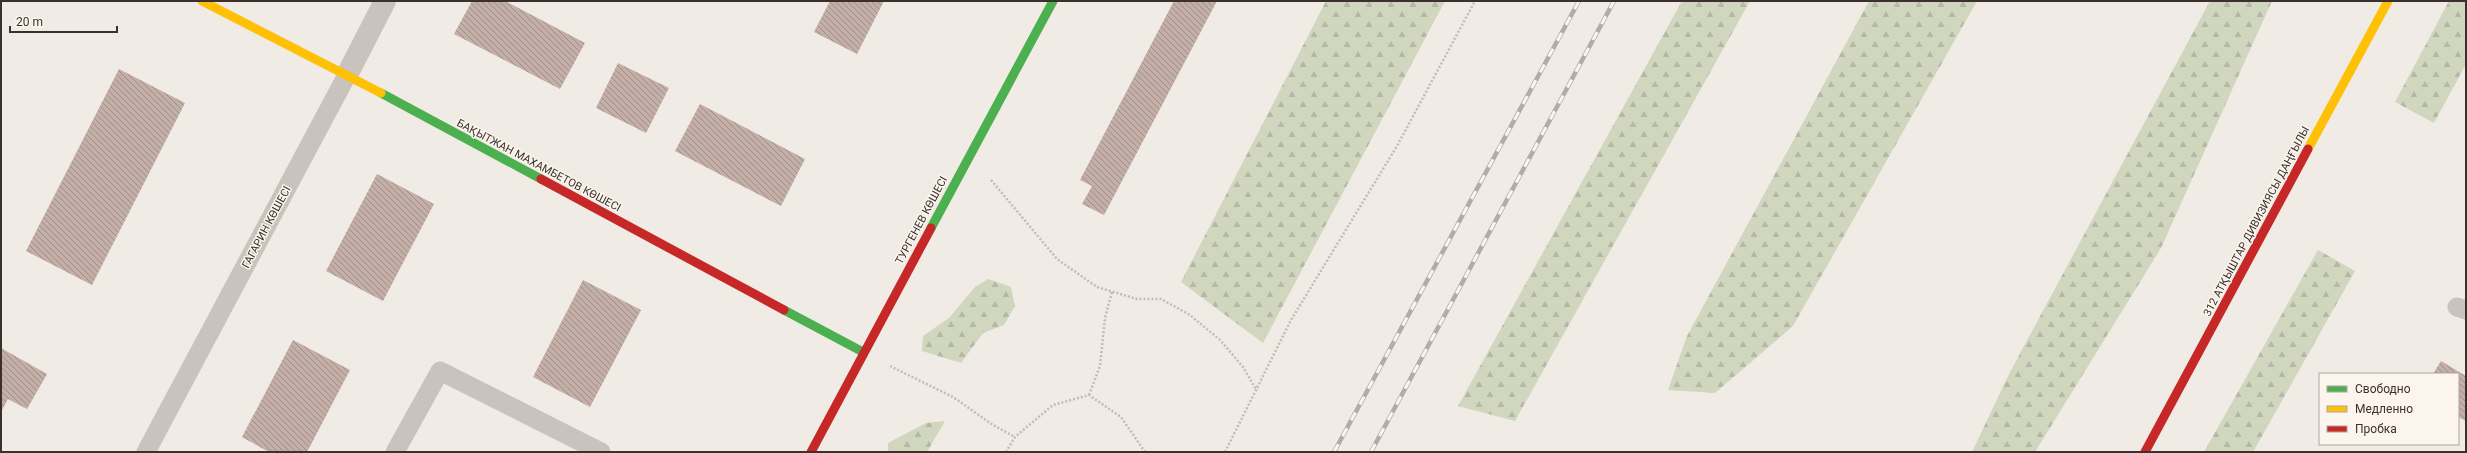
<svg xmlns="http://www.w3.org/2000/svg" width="2467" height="453" viewBox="0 0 2467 453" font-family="Roboto,sans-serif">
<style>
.forest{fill:url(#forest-firs)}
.building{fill:url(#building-back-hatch)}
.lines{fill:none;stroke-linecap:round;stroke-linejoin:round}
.path{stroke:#c2bbb6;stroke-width:2.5;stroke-dasharray:2 2;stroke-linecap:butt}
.lane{stroke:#c9c3be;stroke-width:19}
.street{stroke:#c9c3be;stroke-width:22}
.fast{stroke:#4caf50;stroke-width:9}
.slow{stroke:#ffc107;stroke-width:9}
.jam{stroke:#c62828;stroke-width:9}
.rail-casing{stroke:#b1aca8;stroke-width:4.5}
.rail{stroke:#fbf5ee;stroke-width:3;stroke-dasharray:9;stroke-linecap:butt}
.labels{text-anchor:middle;stroke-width:3;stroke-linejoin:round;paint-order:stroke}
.street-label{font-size:11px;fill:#3b302b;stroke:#fbf5ee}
</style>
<defs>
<pattern id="forest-firs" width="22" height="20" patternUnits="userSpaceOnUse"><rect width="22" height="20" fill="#d1d6bf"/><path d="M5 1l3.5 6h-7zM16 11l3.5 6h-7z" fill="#b4b8a4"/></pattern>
<pattern id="building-back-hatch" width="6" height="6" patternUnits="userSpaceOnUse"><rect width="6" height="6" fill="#c3afa7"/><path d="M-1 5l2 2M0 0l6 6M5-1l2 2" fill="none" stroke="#a08f88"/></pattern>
</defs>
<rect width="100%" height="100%" fill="#f0ebe5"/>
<!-- forest -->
<path class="forest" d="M1326,1H1445L1263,343L1181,282Z
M1682,1H1750L1515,421L1458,406Z
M1869,1H1977L1793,326L1715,393L1668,390L1687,336Z
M2210,1H2272L2161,248L2035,452H1972L2010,372Z
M2449,1H2466V64L2434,123L2395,102Z
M2318,250L2355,271L2253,452H2204Z
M988,279L1011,287L1015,306L1004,325L983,333L961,363L922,351L923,336L949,318L975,287Z
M945,421L927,452H888V443L926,423Z"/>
<!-- building -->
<path class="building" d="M472,1H505L585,43L560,89L454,34Z
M830,1H884L857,54L814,32Z
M1174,1H1217L1104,215L1082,204L1092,186L1080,180Z
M618,63L669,88L646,133L596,108Z
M119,69L185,103L92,285L26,251Z
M700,104L805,159L781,206L675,151Z
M377,174L434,204L383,301L326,271Z
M583,280L641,310L590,407L533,377Z
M293,340L350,370L307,452H269L242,437Z
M1,348L47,374L27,409L8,399L1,412Z
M2441,361L2466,376V421L2458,417V374H2433Z"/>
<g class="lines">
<!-- path -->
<path class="path" d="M991,180L1057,259L1097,287L1137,299H1161L1190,315L1220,340L1243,367L1257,391
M890,366L953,397L993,425L1015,437
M1089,395L1100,366L1105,318L1112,292
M1006,452L1015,437L1053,405L1089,395L1121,417L1145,452
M1225,452L1291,320L1397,146L1475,1"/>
<!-- lane -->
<path class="lane" d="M2457,307L2466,310
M146,452L347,75
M395,452L440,371L601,452"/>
<!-- street -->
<path class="street" d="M347,75L385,1"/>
<!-- fast -->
<path class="fast" d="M381,93L541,179
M931,228L1053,1
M784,310L863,352"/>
<!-- slow -->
<path class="slow" d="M202,1L381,93
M2308,149L2388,1"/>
<!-- jam -->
<path class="jam" d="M541,179L784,310
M811,452L931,228
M2145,452L2308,149"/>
<defs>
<path id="rail" d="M1334,452L1579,1
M1371,452L1614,1"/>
</defs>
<!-- rail casing -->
<use href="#rail" class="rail-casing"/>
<!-- rail -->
<use href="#rail" class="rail"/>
</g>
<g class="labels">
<!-- street labels -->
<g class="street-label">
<text transform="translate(539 165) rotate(28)" y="4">БАҚЫТЖАН МАХАМБЕТОВ КӨШЕСІ</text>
<text transform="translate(921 220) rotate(-62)" y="4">ТУРГЕНЕВ КӨШЕСІ</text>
<text transform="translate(2256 221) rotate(-62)" y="4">312 АТҚЫШТАР ДИВИЗИЯСЫ ДАҢҒЫЛЫ</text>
<text transform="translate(266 227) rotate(-62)" y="4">ГАГАРИН КӨШЕСІ</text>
</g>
</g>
<!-- border -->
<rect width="2467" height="453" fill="none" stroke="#3b302b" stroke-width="4"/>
<!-- legend -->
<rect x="2319" y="373" width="140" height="72" fill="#fbf5ee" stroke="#aea6a0"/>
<rect x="2327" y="386" width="20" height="6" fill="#4caf50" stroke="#aea6a0"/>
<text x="2355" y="393" font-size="12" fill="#3b302b">Свободно</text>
<rect x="2327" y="406" width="20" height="6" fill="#ffc107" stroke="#aea6a0"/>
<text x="2355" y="413" font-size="12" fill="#3b302b">Медленно</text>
<rect x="2327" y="426" width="20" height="6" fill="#c62828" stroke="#aea6a0"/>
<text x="2355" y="433" font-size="12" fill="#3b302b">Пробка</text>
<!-- scale -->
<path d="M10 26v6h107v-6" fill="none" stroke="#3b302b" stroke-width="2"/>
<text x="16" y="26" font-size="12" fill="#3b302b" stroke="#fbf5ee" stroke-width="3" paint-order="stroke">20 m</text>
</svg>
